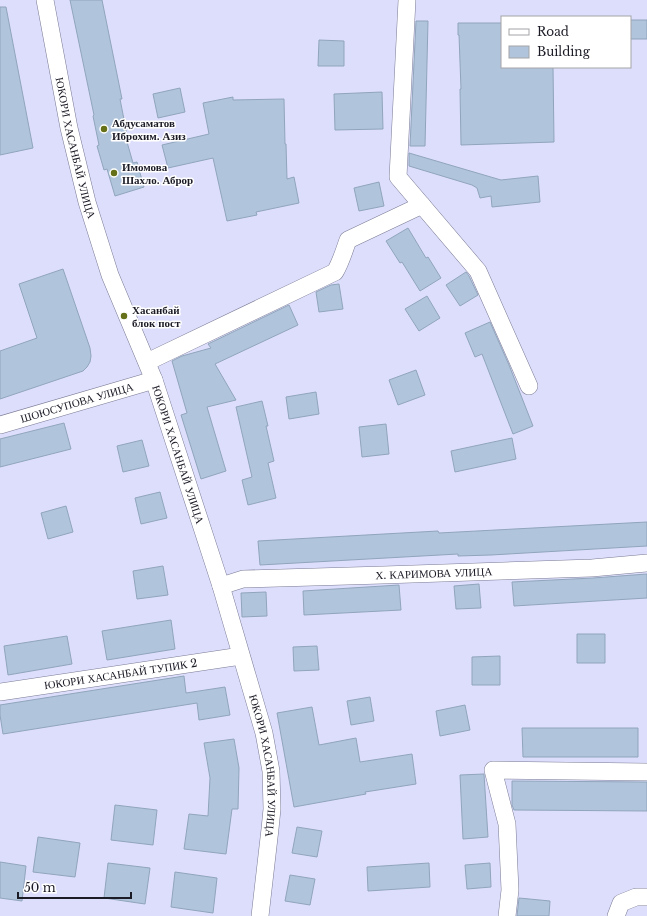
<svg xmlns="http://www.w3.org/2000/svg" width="647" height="916" viewBox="0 0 647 916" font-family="'Libre Baskerville',serif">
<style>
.building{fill:#b0c5dc;stroke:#90a5bb}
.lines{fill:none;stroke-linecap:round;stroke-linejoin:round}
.minor-casing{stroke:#7a7b95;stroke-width:18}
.minor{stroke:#fff;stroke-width:17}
.poi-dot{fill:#657019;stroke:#fff;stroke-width:1.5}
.labels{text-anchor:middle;stroke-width:3;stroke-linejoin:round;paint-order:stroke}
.poi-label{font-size:11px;font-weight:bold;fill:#1b1b26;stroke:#fff;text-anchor:start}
.street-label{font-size:11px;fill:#1b1b26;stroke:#fff}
</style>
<rect width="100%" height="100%" fill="#dddefb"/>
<!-- building -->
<path class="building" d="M70,0H102L122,99H120L127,135H125L133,163L137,162L144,187L115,196L107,169L104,170L97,146L99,145L93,116L94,115Z
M0,7H6L33,148L0,155Z
M630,20H647V39H630Z
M416,21H428L425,146H410Z
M458,23H502V67H553L554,142L461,145L460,89H461L459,35H458Z
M319,40L344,41V66H318Z
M180,88L185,112L158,118L153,94Z
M382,92L383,129L335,130L334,94Z
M233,97V100L284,99L285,144H286L287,179L294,177L299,203L256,212L257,215L227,221L213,158L168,168L162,145L209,134L203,103Z
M409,153L501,180L538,176L540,202L492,207L491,196L480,198L477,188L472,185L409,166Z
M379,182L384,206L359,211L354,188Z
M408,228L426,258L428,257L441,278L420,291L402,262L400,263L386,241Z
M63,269L90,348L91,356L90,362L87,367L83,371L0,399V351L37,338L19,284Z
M466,272L469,276L478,295L460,306L446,285Z
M339,284L343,309L319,312L316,292L331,285Z
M427,296L440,318L419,331L405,309Z
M289,305L298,325L215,364L236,400L207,407L226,471L201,479L181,415L187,413L172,361L182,356L211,348L208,344Z
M490,322L509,365L533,426L513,434L482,354L475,357L465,333Z
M416,370L425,395L398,405L389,380Z
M316,392L319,414L289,419L286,397Z
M262,401L268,426H266L274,461L268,463L276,498L248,505L242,480L252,477L236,407Z
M64,423L71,449L0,467V439Z
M386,424L389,454L362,457L359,427Z
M512,438L516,459L455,472L451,451Z
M142,440L149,466L123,472L117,446Z
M160,492L167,518L141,524L135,498Z
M66,506L73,532L48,539L41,513Z
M647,522V546L491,555L458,556V554L260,565L258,541L438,531L439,533Z
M163,566L168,595L137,599L133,571Z
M647,574V598L514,606L512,582L593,578Z
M479,584L481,608L456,609L454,586Z
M399,585L401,610L304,615L303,591Z
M266,592L267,616L242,617L241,593Z
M171,620L175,649L107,660L102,631Z
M577,634H605V663H577Z
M67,636L72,664L8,675L4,646Z
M317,646L319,670L294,671L293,647Z
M500,656V685H472V657Z
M184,676L186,693L225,687L230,715L199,720L197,703L3,734L0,715V705Z
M370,697L374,721L351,725L347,701Z
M465,705L470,730L440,736L436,711Z
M312,707L319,745L356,738L360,762L412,754L416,784L365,792L366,794L294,807L277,713Z
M522,728H638V757H523Z
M234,739L239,768L238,809H232L226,854L184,849L189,814L208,816L210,778L204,743Z
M484,774L488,837L463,839L460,775Z
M512,781L647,782V811L514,810L512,805Z
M115,805L157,810L153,845L111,840Z
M297,827L322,831L317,857L292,853Z
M38,837L80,843L75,877L33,872Z
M0,862L26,866L22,901L0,898Z
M108,863L150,868L145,904L104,898Z
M429,863L430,887L368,891L367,867Z
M490,863L491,887L467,889L465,865Z
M175,872L217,878L213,913L171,907Z
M290,875L315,879L310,905L285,901Z
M519,898L550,901L549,916H517Z"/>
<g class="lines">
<defs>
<g id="minor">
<path id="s1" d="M45,0L69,128L87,202L110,275L154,380L221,586L264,733L271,771L272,809L270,829L260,916"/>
<path d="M407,0L398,177L478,271L529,386"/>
<path d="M147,362L335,272C341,262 344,251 348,240L422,205"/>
<path id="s2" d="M0,425L154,380"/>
<path id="s3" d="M221,586L243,579L383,575L592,568L647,563"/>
<path id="s4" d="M0,692L241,656"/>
<path d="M507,916L510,890L507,824L493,770L647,772"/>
<path d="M616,916L621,903L636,897H647"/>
</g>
</defs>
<!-- minor casing -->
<use href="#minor" class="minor-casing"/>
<!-- minor -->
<use href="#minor" class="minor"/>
</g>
<!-- markers -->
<g class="poi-dot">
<circle cx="104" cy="129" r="4"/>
<circle cx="114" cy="173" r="4"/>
<circle cx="124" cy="316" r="4"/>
</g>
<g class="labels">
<!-- poi labels -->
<g class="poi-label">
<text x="112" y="127">Абдусаматов<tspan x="112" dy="13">Иброхим. Азиз</tspan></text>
<text x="122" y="171">Имомова<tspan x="122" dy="13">Шахло. Аброр</tspan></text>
<text x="132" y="314">Хасанбай<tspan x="132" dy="13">блок пост</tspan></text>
</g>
<!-- street labels -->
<g class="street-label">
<text dy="4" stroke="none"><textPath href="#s1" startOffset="151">ЮКОРИ ХАСАНБАЙ УЛИЦА</textPath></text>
<text dy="4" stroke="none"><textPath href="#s2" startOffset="80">ШОЮСУПОВА УЛИЦА</textPath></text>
<text dy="4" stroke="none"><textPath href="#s1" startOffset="475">ЮКОРИ ХАСАНБАЙ УЛИЦА</textPath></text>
<text dy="4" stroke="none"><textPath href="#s3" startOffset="214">Х. КАРИМОВА УЛИЦА</textPath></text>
<text dy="4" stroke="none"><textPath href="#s4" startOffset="122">ЮКОРИ ХАСАНБАЙ ТУПИК 2</textPath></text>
<text dy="4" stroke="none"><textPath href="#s1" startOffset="799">ЮКОРИ ХАСАНБАЙ УЛИЦА</textPath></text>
</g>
</g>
<!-- legend -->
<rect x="501" y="16" width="130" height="52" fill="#ffffff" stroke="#a4a4a8"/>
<rect x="509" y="29" width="20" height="6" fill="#ffffff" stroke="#a4a4a8"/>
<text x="537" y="36" font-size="12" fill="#1b1b26">Road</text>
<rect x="509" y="46" width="20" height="12" fill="#b0c5dc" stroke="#a4a4a8"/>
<text x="537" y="56" font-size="12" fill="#1b1b26">Building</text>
<!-- scale -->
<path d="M18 892v6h113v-6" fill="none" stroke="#1b1b26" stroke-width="2"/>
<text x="24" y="892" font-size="12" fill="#1b1b26" stroke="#ffffff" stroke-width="3" paint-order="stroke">50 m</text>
</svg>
